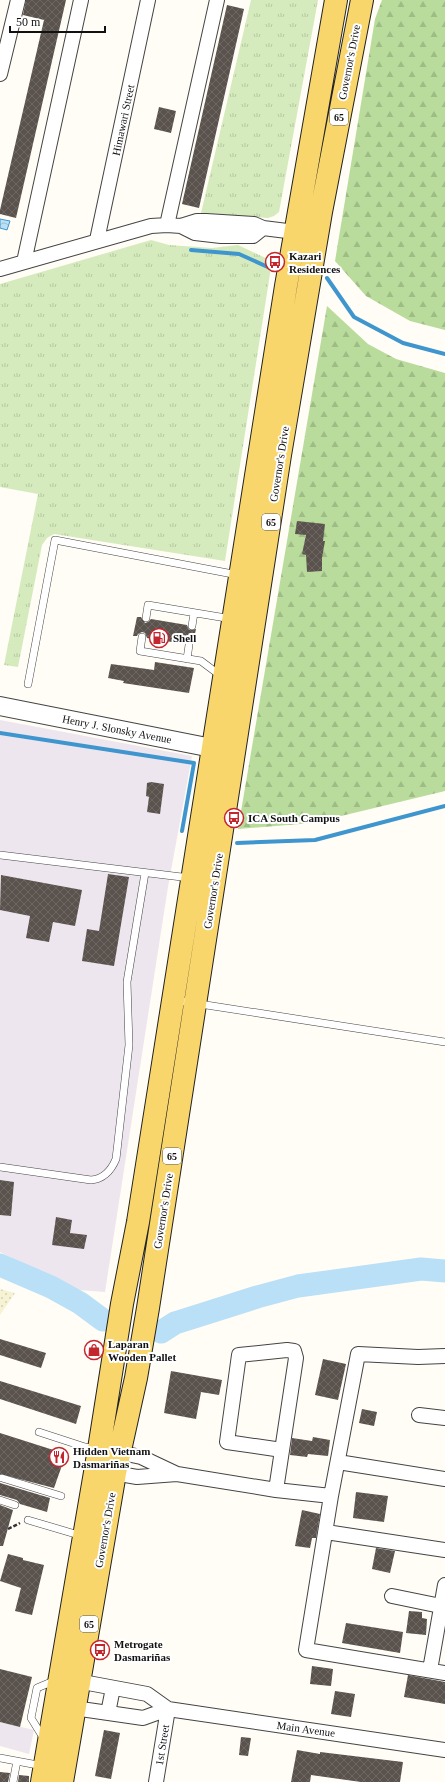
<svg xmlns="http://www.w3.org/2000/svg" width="445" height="1782" viewBox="0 0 445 1782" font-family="Georgia,serif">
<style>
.industrial{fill:#eee6ef}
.farmland{fill:url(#farmland-dots)}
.grass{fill:url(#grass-tufts)}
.forest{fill:url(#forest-firs)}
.water{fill:url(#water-waves);stroke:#3f96cf}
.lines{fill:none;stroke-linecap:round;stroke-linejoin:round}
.stream{stroke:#3f96cf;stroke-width:4}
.river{stroke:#b9e0f7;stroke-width:23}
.building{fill:url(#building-cross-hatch)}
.service-casing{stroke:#444;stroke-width:8}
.minor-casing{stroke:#444;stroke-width:16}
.tertiary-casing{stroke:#444;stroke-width:20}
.primary-casing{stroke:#222;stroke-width:24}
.path{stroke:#333;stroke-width:2.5;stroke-dasharray:4 2;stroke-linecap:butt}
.service{stroke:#fff;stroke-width:7}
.minor{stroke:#fff;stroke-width:14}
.tertiary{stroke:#fff;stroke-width:18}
.primary{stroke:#f9d66b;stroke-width:22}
.labels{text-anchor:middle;stroke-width:4;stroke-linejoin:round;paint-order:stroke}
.shield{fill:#fff;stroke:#585858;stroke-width:1}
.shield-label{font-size:10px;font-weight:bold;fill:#111}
.street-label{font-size:11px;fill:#111;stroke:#fff}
.poi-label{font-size:11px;font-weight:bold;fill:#111;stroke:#fff;text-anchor:start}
</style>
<defs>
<pattern id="farmland-dots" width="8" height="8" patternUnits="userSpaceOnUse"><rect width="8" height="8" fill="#f6f3d4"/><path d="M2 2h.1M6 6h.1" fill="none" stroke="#d2cfb5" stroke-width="1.8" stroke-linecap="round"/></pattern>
<pattern id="grass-tufts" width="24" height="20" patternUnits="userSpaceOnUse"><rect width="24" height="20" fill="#d5ebbd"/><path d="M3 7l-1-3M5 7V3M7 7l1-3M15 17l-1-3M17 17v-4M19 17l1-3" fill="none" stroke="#b6c8a1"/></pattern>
<pattern id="forest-firs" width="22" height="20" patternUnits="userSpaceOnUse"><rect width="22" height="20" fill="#b9dc9c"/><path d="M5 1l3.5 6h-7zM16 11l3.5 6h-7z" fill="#9ebc85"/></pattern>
<pattern id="water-waves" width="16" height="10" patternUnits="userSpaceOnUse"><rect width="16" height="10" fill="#b9e0f7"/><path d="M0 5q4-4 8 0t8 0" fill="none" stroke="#9ebfd3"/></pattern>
<pattern id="building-cross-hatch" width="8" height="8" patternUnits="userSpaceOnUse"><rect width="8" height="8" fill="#5a524d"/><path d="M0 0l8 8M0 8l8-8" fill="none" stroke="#6d6662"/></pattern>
</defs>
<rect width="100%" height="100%" fill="#fffdf5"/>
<!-- industrial -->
<path class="industrial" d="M0,720L192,756L168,887L105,1292L78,1290L0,1252Z
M0,1722L34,1730L29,1754L0,1746Z"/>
<!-- farmland -->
<path class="farmland" d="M0,1289L15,1293L0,1315Z"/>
<!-- grass -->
<path class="grass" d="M251,0H318L279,212L274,216L268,218L201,213Z
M151,240L169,245L212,248L238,245L272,261L225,561L54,534L47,538L42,545L18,667L4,665L38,494L0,487V284Z"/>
<!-- forest -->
<path class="forest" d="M382,0H445V330L410,321L366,296L335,261L375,19Z
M327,306L368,344L396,359L445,373V791L312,823L238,829Z"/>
<!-- water -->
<path class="water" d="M0,219L10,221L7,230L0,228Z"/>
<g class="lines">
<!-- stream -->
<path class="stream" d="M191,250L239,254L270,268
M327,278L354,317L403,343L445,354
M0,733L194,763L182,831
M237,843L315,840L445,806"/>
<!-- river -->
<path class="river" d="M0,1265L51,1287L80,1303L103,1320
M161,1332L175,1323L210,1312L257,1297L298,1286L421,1269L445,1271"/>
</g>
<!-- building -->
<path class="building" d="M26,0H66L16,218L0,214V210L44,20L23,15Z
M227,5L244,9L199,208L182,204Z
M159,107L176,111L171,133L154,129Z
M297,521L325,524L323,541H325L322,558V571L307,572L306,555L302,554L306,535L295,534Z
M137,617H141L145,623L148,622L151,619L187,625L189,630L196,629L193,643L188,640L184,644L147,638L145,633L142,632L138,634L137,636H133Z
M155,662L194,668L189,693L123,683L124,681L108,678L111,664L154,670Z
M151,782L164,784L160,814L147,812L149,797L146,796L147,783Z
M108,874L129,877L114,966L82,961L87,929L99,931Z
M1,875L82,890L75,926L53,922L49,942L26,938L30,916L0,910Z
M0,1180L14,1182L11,1216L0,1215Z
M56,1217L72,1220L70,1233L87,1235L84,1249L52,1245Z
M0,1339L46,1353L41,1368L0,1355Z
M323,1359L346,1364L338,1400L315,1395Z
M171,1371L222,1380L219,1395L201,1392L196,1419L164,1413Z
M0,1381L81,1406L76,1424L0,1399Z
M362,1409L377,1412L374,1426L359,1423Z
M0,1433L66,1454L54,1488L0,1474Z
M313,1437L330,1440L328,1456L308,1454L307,1457L290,1455L292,1438L312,1441Z
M0,1483L50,1498L47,1512L20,1504L17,1500L0,1495Z
M356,1492L388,1496L384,1522L353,1518Z
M0,1505L13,1510L3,1546H0Z
M302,1510L320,1514L316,1538H312L310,1548L295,1546Z
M376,1548L395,1551L390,1573L372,1569Z
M8,1554L23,1558V1560L44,1565L32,1615L15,1611L21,1588L0,1581Z
M409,1611L422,1612V1618L427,1619L426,1635L406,1633Z
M346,1623L403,1632L400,1653L342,1643Z
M312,1666L333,1669L331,1686L310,1684Z
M0,1669L32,1677L20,1727L0,1722Z
M408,1675L445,1682V1704L404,1697Z
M335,1691L355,1694L351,1717L331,1714Z
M104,1730L120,1733L111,1779L95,1776Z
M241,1737L251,1738L248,1756L239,1755Z
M297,1750L320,1754V1752L403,1762L400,1782H361L311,1775L310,1782H291Z
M0,1772L10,1773L8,1782H0Z
M19,1775L29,1776V1782H18Z"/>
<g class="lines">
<defs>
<path id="service" d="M146,618L148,605L232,619
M192,626L194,613
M142,637L140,651L201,661L221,676
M187,659L189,645
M28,684L55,540L238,575
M0,855L190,878
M174,1000L445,1042
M0,1167L91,1180C104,1179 111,1171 116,1159L129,1045L127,982L145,873
M39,1432L85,1447L97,1449
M2,1478L61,1496
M0,1500L15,1505
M28,1520L82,1536
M44,1739L31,1718L37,1688L56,1680
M0,1758L43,1766
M13,1782L17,1761"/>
<path id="minor" d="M0,74L18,0
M167,225L217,0
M181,226L197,221H206L254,224L263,228L303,233
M97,240L148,0
M24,262L81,0
M0,269L151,226L167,225L181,226L195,233L221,236H253L263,228
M445,1356L418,1357L358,1354L331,1496L306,1650L445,1673
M419,1415L445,1418
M112,1451L141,1457L177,1474
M338,1462L445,1479
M108,1472L137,1477L177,1474L276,1490L331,1496
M276,1490L296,1358L294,1351L287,1350L239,1355L227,1442L282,1450
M326,1532L445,1550
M392,1596L445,1607
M430,1670L445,1585
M72,1680L147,1694L168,1709L445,1750
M67,1707L143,1718L168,1709
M108,1713L113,1688
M156,1782L168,1709"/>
<path id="tertiary" d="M0,706L227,751"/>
<path id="primary" d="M42,1782L99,1449L122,1304L138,1222L286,286L336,0
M62,1782L115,1473L136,1378L148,1308L280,455L321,212L362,0"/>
</defs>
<!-- service casing -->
<use href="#service" class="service-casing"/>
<!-- minor casing -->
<use href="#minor" class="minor-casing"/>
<!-- tertiary casing -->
<use href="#tertiary" class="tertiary-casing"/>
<!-- primary casing -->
<use href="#primary" class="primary-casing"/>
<!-- path -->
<path class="path" d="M8,1529L20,1523"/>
<!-- service -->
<use href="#service" class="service"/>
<!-- minor -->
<use href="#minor" class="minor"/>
<!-- tertiary -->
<use href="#tertiary" class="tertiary"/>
<!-- primary -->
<use href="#primary" class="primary"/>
</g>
<!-- icons -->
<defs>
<symbol id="bus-ring" viewBox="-11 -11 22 22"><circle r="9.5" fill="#fff" stroke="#c4262e" stroke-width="1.5"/><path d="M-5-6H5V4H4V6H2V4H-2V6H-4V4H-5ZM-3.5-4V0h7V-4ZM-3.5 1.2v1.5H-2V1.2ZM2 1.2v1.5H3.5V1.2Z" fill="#c4262e"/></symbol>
<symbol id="fuel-ring" viewBox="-11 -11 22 22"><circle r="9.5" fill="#fff" stroke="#c4262e" stroke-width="1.5"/><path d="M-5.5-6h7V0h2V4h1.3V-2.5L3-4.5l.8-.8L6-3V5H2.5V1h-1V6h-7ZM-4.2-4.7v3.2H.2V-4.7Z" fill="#c4262e"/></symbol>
<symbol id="shop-ring" viewBox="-11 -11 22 22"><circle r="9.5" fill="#fff" stroke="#c4262e" stroke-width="1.5"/><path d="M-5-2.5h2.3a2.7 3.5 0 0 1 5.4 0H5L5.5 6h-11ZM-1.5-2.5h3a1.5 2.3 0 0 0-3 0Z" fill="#c4262e"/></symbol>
<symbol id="restaurant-ring" viewBox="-11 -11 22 22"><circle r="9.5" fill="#fff" stroke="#c4262e" stroke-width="1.5"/><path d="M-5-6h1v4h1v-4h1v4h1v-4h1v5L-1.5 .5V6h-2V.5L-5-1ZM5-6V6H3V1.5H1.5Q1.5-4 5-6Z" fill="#c4262e"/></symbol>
</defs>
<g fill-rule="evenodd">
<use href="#bus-ring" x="264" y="251" width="22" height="22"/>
<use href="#fuel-ring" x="148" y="627" width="22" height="22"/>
<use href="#bus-ring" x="223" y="807" width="22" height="22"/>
<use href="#shop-ring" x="83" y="1339" width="22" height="22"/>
<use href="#restaurant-ring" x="48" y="1446" width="22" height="22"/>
<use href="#bus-ring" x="89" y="1639" width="22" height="22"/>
</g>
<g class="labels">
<!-- shield labels -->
<g class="shield">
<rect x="330" y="109" width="18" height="16" rx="3"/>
<rect x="262" y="514" width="18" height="16" rx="3"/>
<rect x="163" y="1148" width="18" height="16" rx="3"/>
<rect x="80" y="1616" width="18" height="16" rx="3"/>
</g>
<g class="shield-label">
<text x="339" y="121">65</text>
<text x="271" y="526">65</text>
<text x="172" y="1160">65</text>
<text x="89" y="1628">65</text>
</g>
<!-- street labels -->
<g class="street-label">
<text transform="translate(349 62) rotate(-79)" y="4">Governor's Drive</text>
<text transform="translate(123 120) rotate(-78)" y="4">Himawari Street</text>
<text transform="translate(279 464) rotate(-81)" y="4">Governor's Drive</text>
<text transform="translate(117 729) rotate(11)" y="4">Henry J. Slonsky Avenue</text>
<text transform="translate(213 891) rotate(-81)" y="4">Governor's Drive</text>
<text transform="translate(163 1211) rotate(-81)" y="4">Governor's Drive</text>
<text transform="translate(105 1530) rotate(-80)" y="4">Governor's Drive</text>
<text transform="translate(306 1729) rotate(8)" y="4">Main Avenue</text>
<text transform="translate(162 1745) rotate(-81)" y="4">1st Street</text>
</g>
<!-- poi labels -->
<g class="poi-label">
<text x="289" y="260">Kazari<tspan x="289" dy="13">Residences</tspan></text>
<text x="173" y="642">Shell</text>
<text x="248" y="822">ICA South Campus</text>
<text x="108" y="1348">Laparan<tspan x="108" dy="13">Wooden Pallet</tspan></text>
<text x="73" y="1455">Hidden Vietnam<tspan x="73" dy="13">Dasmariñas</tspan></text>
<text x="114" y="1648">Metrogate<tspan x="114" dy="13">Dasmariñas</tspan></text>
</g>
</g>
<!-- scale -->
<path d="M10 26v6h95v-6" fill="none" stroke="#111111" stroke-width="2"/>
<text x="16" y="26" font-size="12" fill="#111111" stroke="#ffffff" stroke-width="3" paint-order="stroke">50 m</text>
</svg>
